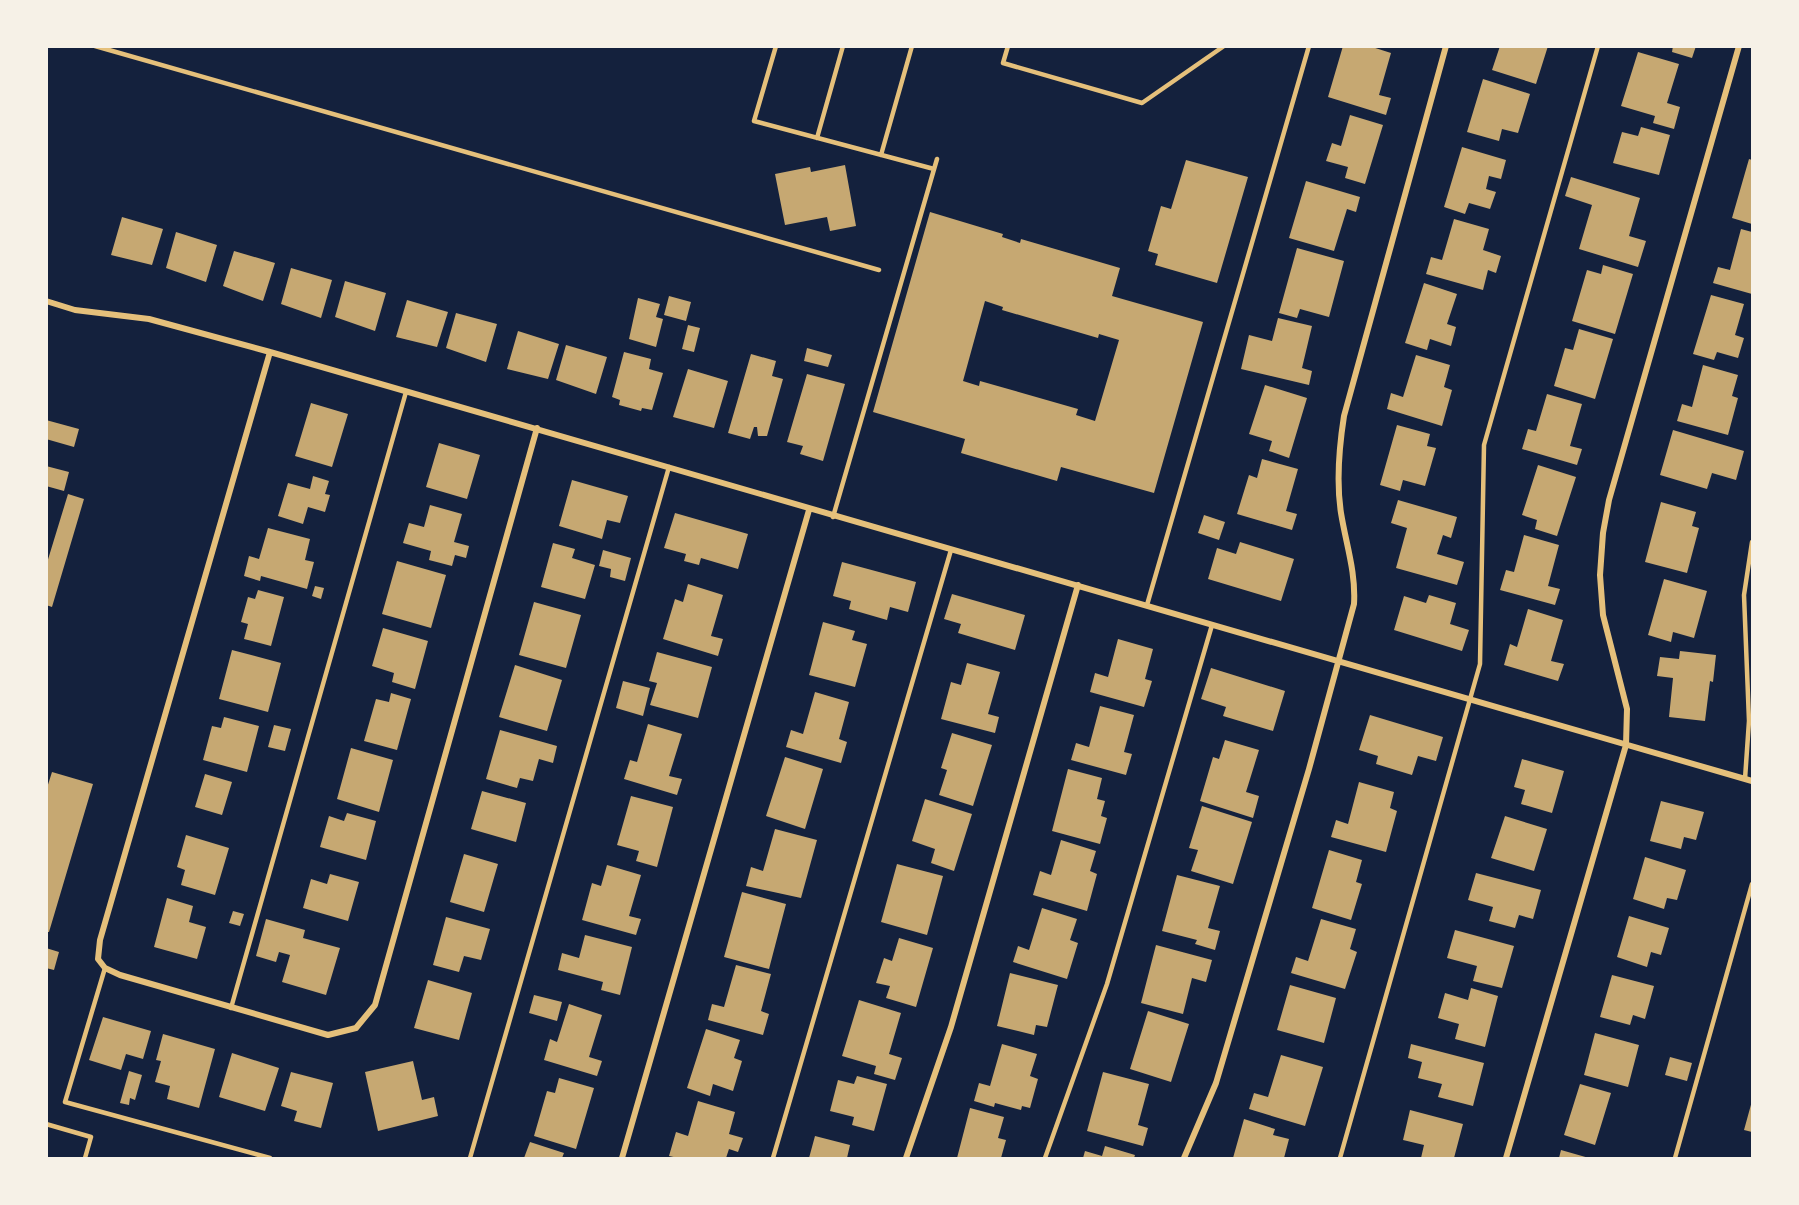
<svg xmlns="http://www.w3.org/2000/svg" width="1799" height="1205" viewBox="0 0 1799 1205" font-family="'Source Sans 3',sans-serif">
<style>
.building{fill:#c6a872;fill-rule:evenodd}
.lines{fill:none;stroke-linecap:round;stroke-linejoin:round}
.service{stroke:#e5c07b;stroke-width:4.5}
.minor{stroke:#e5c07b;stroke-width:6}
</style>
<rect width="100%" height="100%" fill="#14213d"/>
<!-- building -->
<path class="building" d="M1343,46H1369L1391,53L1379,95L1391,98L1386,115L1328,97Z
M1500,46H1548L1536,84L1492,70Z
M1673,46H1696L1692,58L1672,52Z
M1638,52L1679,64L1667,103L1680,107L1674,129L1653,123L1655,116L1621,106Z
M1483,79L1530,94L1518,133L1502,129L1499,141L1467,132Z
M1350,115L1383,125L1365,184L1345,178L1348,167L1326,161L1332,143L1341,146Z
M1641,127L1670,135L1659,175L1613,163L1622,132L1638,136Z
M1462,147L1506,160L1501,179L1489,176L1486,189L1496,192L1490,209L1469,203L1465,214L1444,207Z
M1749,159L1752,160V224L1732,218Z
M1186,160L1248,177L1217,283L1155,265L1158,254L1148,251L1161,206L1171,209Z
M845,165L856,226L830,231L827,217L785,225L775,174L810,167L811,172Z
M1571,177L1640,198L1629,236L1646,241L1638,267L1579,249L1592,205L1565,196Z
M1306,181L1360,197L1356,212L1347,209L1334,251L1289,238Z
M930,212L1003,234L1002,237L1020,243L1021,239L1120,268L1112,296L1203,322L1154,493L1061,467L1057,481L961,453L965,439L873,412ZM985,301L1003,307L1002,310L1098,338L1099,334L1119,340L1095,421L1076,415L1078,409L980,381L979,386L963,381Z
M122,217L163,229L152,265L111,255Z
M1454,219L1489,229L1483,250L1501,256L1496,273L1488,270L1483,290L1426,274L1431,257L1442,260Z
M1741,229L1752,232V294L1713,283L1718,267L1730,270Z
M176,232L217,245L206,282L166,268Z
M1297,248L1344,261L1329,317L1300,309L1297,318L1279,313Z
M234,251L275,263L263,301L223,286Z
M1603,265L1633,274L1615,334L1572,321L1587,270L1601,274Z
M291,268L332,280L321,318L281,304Z
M345,281L386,293L375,331L335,317Z
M1424,283L1457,294L1447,324L1456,327L1451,346L1430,339L1427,350L1405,343Z
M1711,295L1744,304L1735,335L1744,338L1738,358L1717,352L1714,360L1693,354Z
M669,296L691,302L686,321L664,315Z
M638,298L660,304L656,317L663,319L656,347L629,339Z
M407,300L448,312L437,347L396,337Z
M456,313L497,324L486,362L446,348Z
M1278,318L1312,326L1302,368L1312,371L1309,385L1241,369L1249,335L1272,341Z
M688,325L700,328L694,352L682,349Z
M1579,329L1613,339L1595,399L1554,386L1565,348L1573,350Z
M518,331L559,344L548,379L507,369Z
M566,345L607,357L596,394L556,380Z
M807,348L832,355L828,367L804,361Z
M624,352L651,359L649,369L663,373L652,410L642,408L641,411L619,405L620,400L612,397Z
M751,354L776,361L772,376L783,379L767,436H758L757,427H754L750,439L728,433Z
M1416,355L1450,365L1444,387L1452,390L1442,426L1387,409L1391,393L1403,397Z
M1703,365L1738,375L1732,396L1738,398L1728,435L1677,421L1682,404L1692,407Z
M688,369L728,381L714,428L673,417Z
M807,374L845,384L823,461L800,454L803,446L787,442Z
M1265,385L1307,398L1289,458L1269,451L1272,441L1249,434Z
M1547,394L1582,404L1570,446L1582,449L1577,465L1522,449L1528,429L1536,431Z
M311,403L348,414L332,467L295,456Z
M46,420L79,429L74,447L46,439Z
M1397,425L1430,434L1427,446L1436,448L1425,486L1403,480L1400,491L1380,485Z
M1673,430L1744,451L1736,480L1712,473L1707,489L1660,475Z
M439,443L480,455L467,499L426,487Z
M1262,459L1298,469L1286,511L1297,514L1292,530L1237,514L1249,475L1257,478Z
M1538,465L1576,477L1557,536L1535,529L1537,520L1522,515Z
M46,466L69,472L64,491L46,486Z
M313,476L329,481L325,494L330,495L325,512L308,507L303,524L278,516L288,483L310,489Z
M572,480L628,496L620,523L607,520L602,539L559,526Z
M68,494L84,499L52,607L46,605V566Z
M1398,500L1457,517L1451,538L1443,535L1437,554L1464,562L1457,585L1396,568L1407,528L1391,523Z
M1661,502L1696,512L1692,526L1699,528L1687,573L1645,562Z
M430,505L462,514L454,542L469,546L466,558L455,555L452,566L429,560L431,551L403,543L409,523L424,527Z
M675,513L748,534L738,569L701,558L699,565L684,561L686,554L664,548Z
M1204,515L1225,522L1219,540L1198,533Z
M268,528L310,539L305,560L314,562L307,589L261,576L260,581L244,576L249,556L259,559Z
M1524,535L1559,545L1548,586L1560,589L1555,605L1500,590L1506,570L1514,572Z
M1240,542L1294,559L1281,601L1208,579L1217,548L1236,554Z
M553,543L575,549L572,558L595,565L585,599L541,587Z
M603,550L631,558L625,581L610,577L611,569L599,566Z
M397,561L446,575L431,628L382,614Z
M842,562L916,582L908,612L890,607L887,620L849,609L851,601L833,596Z
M1664,579L1707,591L1694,638L1673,632L1671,642L1648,635Z
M688,584L723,595L711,636L723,639L718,656L663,639L675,599L683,602Z
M315,586L324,588L321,599L312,596Z
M258,590L284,597L271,646L244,639L248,624L241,622L248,597L255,599Z
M952,594L1025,615L1015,650L958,633L961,624L944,619Z
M1429,595L1456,603L1450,624L1469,630L1462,651L1394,630L1404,596L1426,603Z
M534,602L581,615L566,668L519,655Z
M1528,609L1563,620L1551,661L1564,664L1558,681L1504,665L1510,644L1517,647Z
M823,622L855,631L852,640L867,644L855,687L809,675Z
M383,628L428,641L415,689L392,682L394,673L372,666Z
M1118,639L1153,649L1145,679L1152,681L1144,707L1090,692L1095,673L1108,677Z
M232,650L281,663L268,712L219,699Z
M1680,651L1716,655L1713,682L1710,681L1705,721L1669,717L1673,678L1657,676L1660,657L1679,659Z
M657,652L712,667L698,718L650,705L657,683L649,681Z
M967,663L1000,672L988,714L999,717L995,733L941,719L951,682L961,685Z
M515,665L562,680L547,731L499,717Z
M1211,668L1285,691L1273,731L1223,716L1226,707L1201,699Z
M623,681L650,688L643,716L616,708Z
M815,692L849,702L839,739L847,742L841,763L786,747L791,730L803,734Z
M391,693L411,699L397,750L364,741L376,699L389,702Z
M1100,706L1134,715L1124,752L1132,754L1126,775L1071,760L1076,743L1089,747Z
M1370,715L1443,737L1436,761L1418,756L1412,775L1376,764L1378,756L1359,750Z
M224,717L259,726L247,772L203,760L212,726L221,728Z
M648,724L682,734L669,776L682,779L677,795L624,779L630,760L637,762Z
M274,725L291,729L285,751L268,747Z
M500,730L557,746L553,763L539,759L533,781L520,778L517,788L486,779Z
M952,733L992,745L973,806L939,795L947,770L941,768Z
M1225,740L1259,750L1246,792L1259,796L1253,818L1200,801L1213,757L1219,759Z
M351,748L393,760L379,812L337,799Z
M785,757L823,769L805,829L766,816Z
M1522,759L1564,771L1552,813L1521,804L1525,790L1514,787Z
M1068,769L1102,778L1097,799L1105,801L1101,816L1107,818L1100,844L1052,831Z
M52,772L93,784L49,932H46V791Z
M205,774L232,782L222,815L195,807Z
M1359,782L1394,792L1390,808L1397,811L1386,852L1331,837L1336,820L1348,824Z
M482,791L526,803L516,842L471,829Z
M631,796L673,807L657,867L636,861L639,851L617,845Z
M925,799L972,814L954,871L931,863L935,849L912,841Z
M1661,801L1704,812L1696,840L1684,837L1681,849L1650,841Z
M1202,806L1252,822L1233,884L1191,871L1198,850L1189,848Z
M347,813L376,821L366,860L320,847L329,816L344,821Z
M1505,816L1547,829L1534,871L1491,858Z
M775,829L817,840L801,898L746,886L751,867L763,871Z
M186,835L229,848L215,895L181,885L185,870L177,867Z
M1061,840L1096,851L1090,871L1097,874L1087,911L1033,895L1040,871L1051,875Z
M1329,850L1362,860L1356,882L1362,884L1351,920L1312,908Z
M464,854L498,864L484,912L450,902Z
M1645,857L1686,870L1677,900L1667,898L1664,909L1633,899Z
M897,864L943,876L927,935L881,922Z
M607,865L641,875L629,916L641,919L636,935L582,920L592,883L601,886Z
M1476,873L1541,890L1533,919L1519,915L1515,928L1489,921L1493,907L1468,900Z
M330,874L359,882L348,921L303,908L311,879L327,884Z
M1177,875L1220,886L1208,928L1220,931L1215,950L1195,944L1197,940L1162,931Z
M742,892L786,904L769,969L724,957Z
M167,898L193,906L189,922L206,927L197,959L154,947Z
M1042,908L1077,919L1070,940L1078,943L1067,979L1013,962L1018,946L1029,950Z
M233,911L244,914L240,926L229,923Z
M1629,916L1669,928L1661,955L1651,952L1647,967L1617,957Z
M446,917L490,929L481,960L464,956L459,972L433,965Z
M266,919L305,930L303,938L340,948L326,995L282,982L290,955L279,952L276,962L256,956Z
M1321,919L1356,929L1350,949L1357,952L1345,989L1291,973L1296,957L1308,961Z
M1455,930L1514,946L1502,988L1473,981L1477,966L1447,958Z
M585,935L632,947L620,995L601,990L603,982L558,970L562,953L579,958Z
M899,938L933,948L916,1007L886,998L890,986L876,983L884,958L892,961Z
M1156,945L1212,960L1206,982L1192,978L1183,1014L1141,1003Z
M46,948L59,952L54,970L46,968Z
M736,965L771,974L761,1011L769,1014L763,1035L708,1020L712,1004L724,1007Z
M1010,973L1058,985L1047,1027L1036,1025L1034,1035L997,1026Z
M1612,975L1654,986L1645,1019L1633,1015L1630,1025L1600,1017Z
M428,980L472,993L459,1040L414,1028Z
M1290,985L1336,998L1324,1043L1277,1030Z
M1471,988L1498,996L1485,1047L1455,1039L1459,1024L1438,1018L1445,993L1468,1000Z
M534,995L562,1002L557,1021L529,1013Z
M859,1000L901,1013L889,1054L902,1058L895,1080L874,1074L876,1066L842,1056Z
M569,1004L602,1015L589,1057L602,1061L597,1076L544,1060L550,1039L557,1042Z
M1148,1011L1189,1024L1171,1082L1130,1069Z
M103,1017L151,1031L143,1059L126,1054L121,1070L89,1060Z
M706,1029L740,1040L734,1058L742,1061L733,1091L713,1084L710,1096L687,1088Z
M1595,1033L1639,1045L1628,1087L1584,1075Z
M163,1034L215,1049L199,1108L167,1099L170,1086L155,1082L161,1061L156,1060Z
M1002,1044L1037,1054L1030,1076L1038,1079L1030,1108L1022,1106L1021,1110L995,1103L994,1107L974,1101L979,1083L990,1086Z
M1411,1044L1484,1063L1473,1106L1438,1097L1442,1084L1418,1078L1422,1062L1408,1058Z
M232,1053L279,1068L265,1111L219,1097Z
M1281,1055L1323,1067L1305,1126L1249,1109L1254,1093L1268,1097Z
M1670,1057L1692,1063L1687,1081L1665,1075Z
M413,1061L422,1100L434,1097L438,1116L378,1131L365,1072Z
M129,1071L142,1075L135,1100L130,1098L129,1105L120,1103Z
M291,1072L333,1083L321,1128L294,1121L297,1111L281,1106Z
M1103,1072L1149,1084L1138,1125L1148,1128L1143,1146L1087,1131Z
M857,1076L887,1084L874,1131L852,1125L854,1117L830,1111L838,1080L854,1084Z
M559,1078L594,1088L576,1149L534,1136L547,1091L555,1093Z
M1580,1084L1611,1093L1595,1145L1564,1135Z
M698,1101L735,1112L729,1134L743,1138L738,1152L729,1149L726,1158H678L669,1156L676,1132L688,1136Z
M1752,1101V1132L1744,1130Z
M970,1108L1004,1117L998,1138L1006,1140L1001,1158H957Z
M1410,1110L1463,1124L1454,1158H1421L1424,1145L1403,1140Z
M1244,1119L1275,1129L1273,1135L1289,1139L1284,1158H1233Z
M815,1136L850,1145L847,1158H809Z
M530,1142L564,1153L562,1158H524Z
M1105,1146L1135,1155L1134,1158H1083L1085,1151L1102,1156Z
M1561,1150L1589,1158H1559Z"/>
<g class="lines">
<!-- service -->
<path class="service" d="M95,46L879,270
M776,46L754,121L934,169
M1008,46L1003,63L1142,103L1224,46
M817,138L843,46
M881,155L912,46
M833,517L937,159
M1147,605L1309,46
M1745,779L1749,721L1744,595L1752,542
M105,968L65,1102L270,1158
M231,1008L406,392
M46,1124L91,1137L85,1158
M470,1158L669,467
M773,1158L951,550
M1045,1158L1107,984L1212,625
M1340,1158L1480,664L1484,445L1598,46
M1675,1158L1752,884"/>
<!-- minor -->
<path class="minor" d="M46,301L75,310L149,319L270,352L1752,781
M270,352L100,940L98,959L105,968L120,975L328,1035L356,1028L375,1005L537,428
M622,1158L809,510
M906,1158L951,1027L1078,585
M1184,1158L1216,1083L1309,769L1354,604C1356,572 1346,544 1341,513C1336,481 1339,448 1344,416L1446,46
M1506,1158L1626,745L1627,709L1603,615L1600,575L1603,533L1609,500L1739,46"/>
</g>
<!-- border -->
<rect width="1799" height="1205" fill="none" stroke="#f6f1e7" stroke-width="96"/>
</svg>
